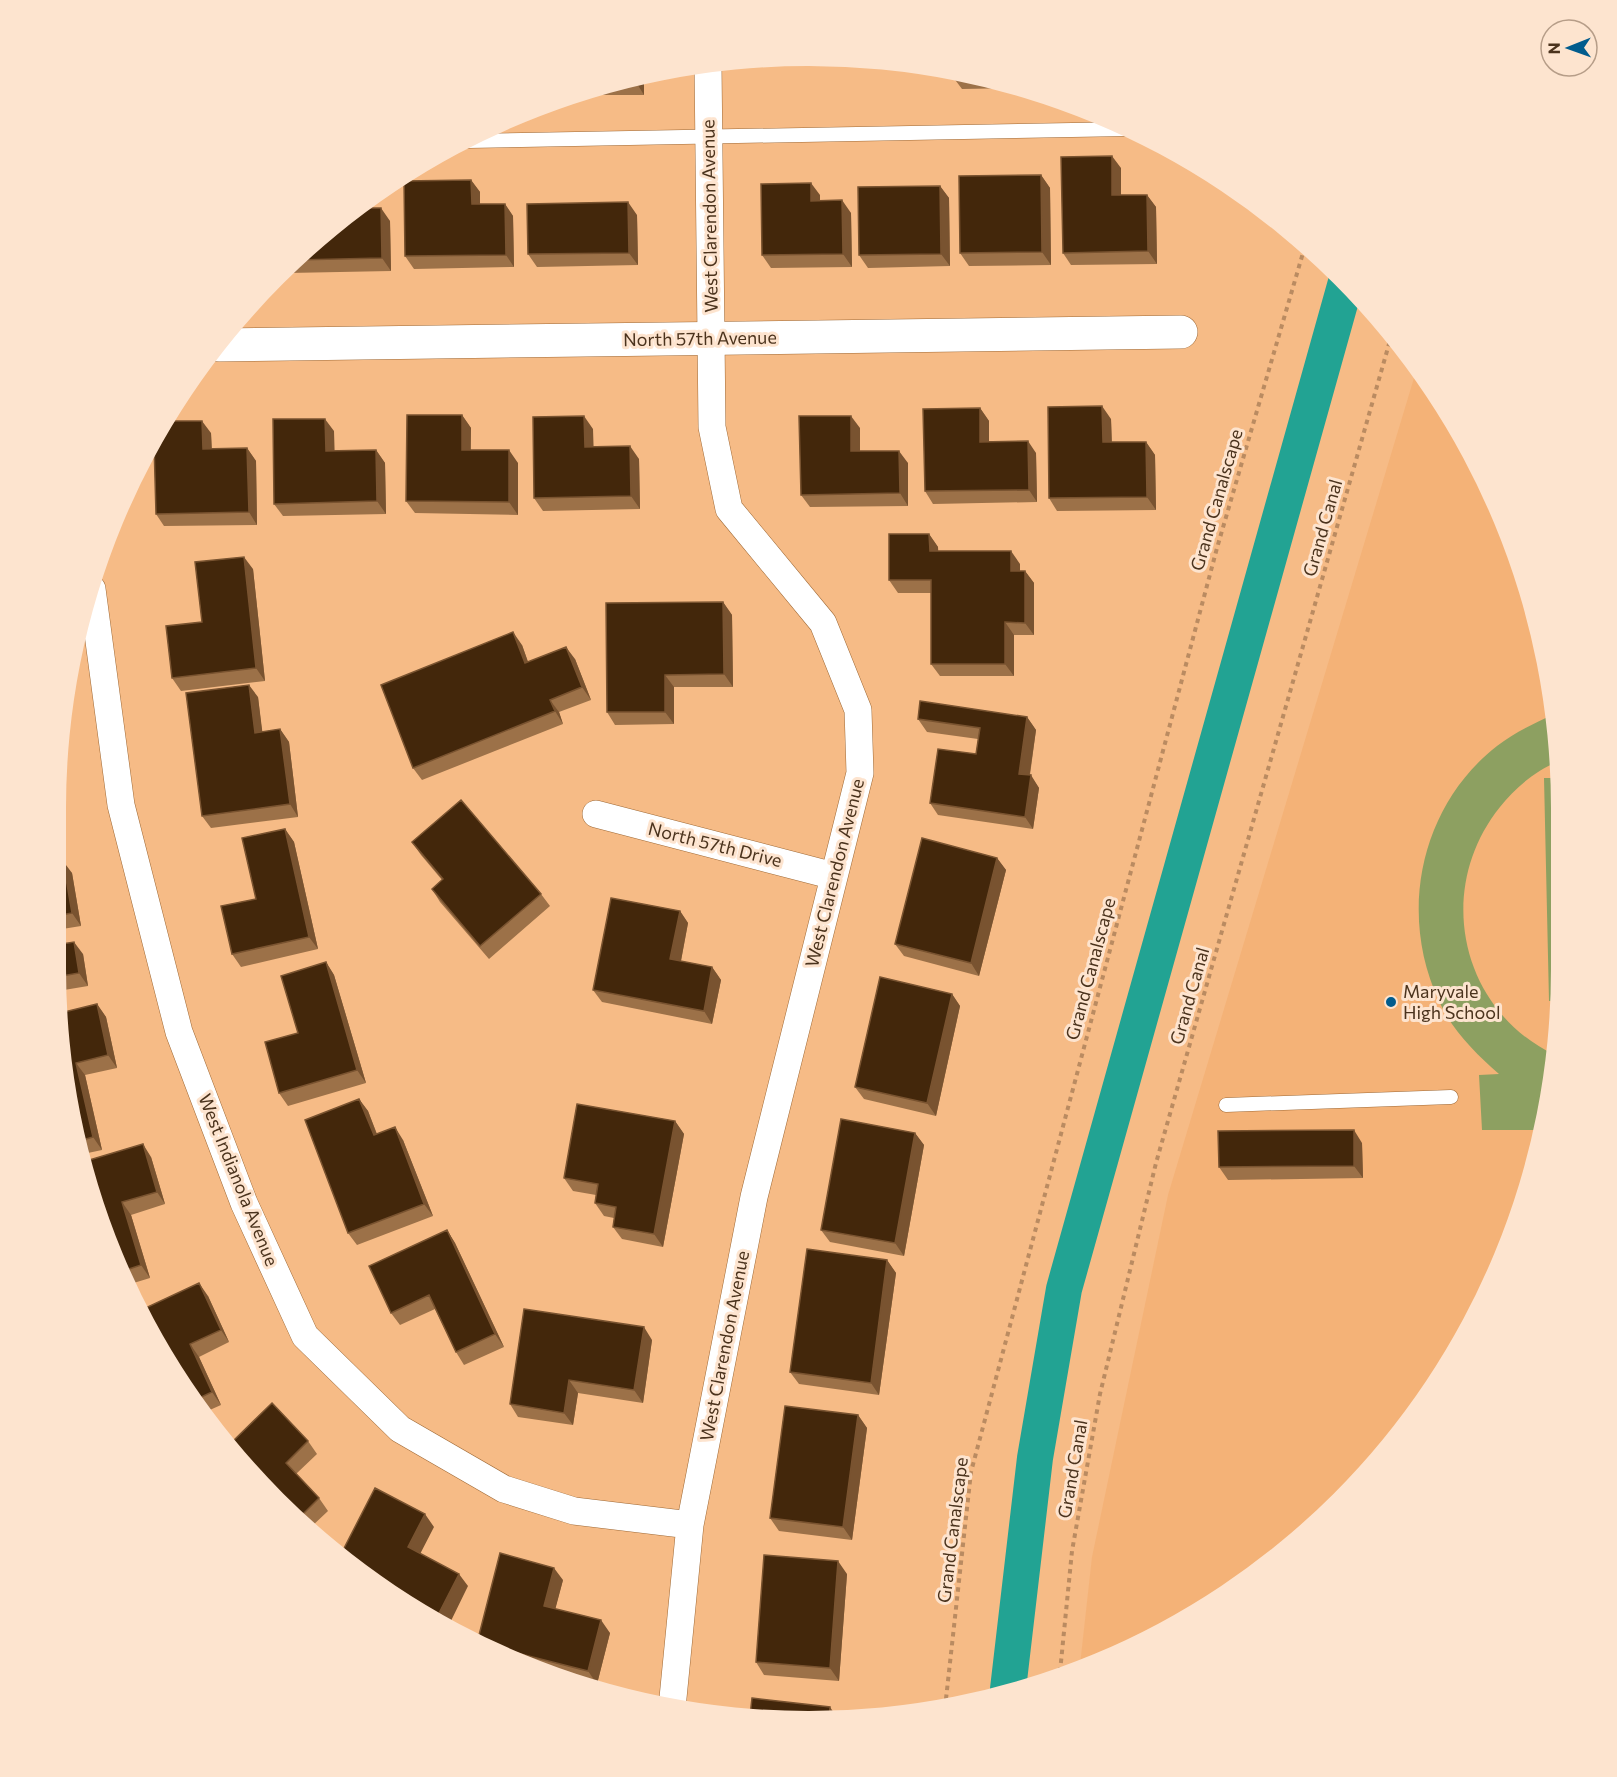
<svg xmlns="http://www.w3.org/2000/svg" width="1617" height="1777" viewBox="0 0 1617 1777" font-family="Commissioner,sans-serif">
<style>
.built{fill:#f4b277}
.green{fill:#8da061}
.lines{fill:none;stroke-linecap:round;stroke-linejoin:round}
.canal{stroke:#22a393;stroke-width:36}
.service-casing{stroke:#9f6935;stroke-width:15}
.minor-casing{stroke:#9f6935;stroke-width:28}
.tertiary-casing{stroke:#9f6935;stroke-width:34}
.path{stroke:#ba8b61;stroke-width:4;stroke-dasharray:4.5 4.5;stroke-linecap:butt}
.service{stroke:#fff;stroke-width:14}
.minor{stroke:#fff;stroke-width:27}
.tertiary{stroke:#fff;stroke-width:33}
.wall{fill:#9c7148}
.shaded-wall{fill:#795330}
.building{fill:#43270b;stroke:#795330;stroke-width:1.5}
.poi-dot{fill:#015c8d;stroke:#fde4cf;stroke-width:2}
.labels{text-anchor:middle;stroke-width:6;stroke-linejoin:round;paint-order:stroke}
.street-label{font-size:18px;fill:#4b331d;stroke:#fde4cf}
.poi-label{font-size:18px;fill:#4b331d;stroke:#fde4cf;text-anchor:start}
</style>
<rect width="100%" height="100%" fill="#f6bb86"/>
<!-- built -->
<path class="built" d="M1417,368L1434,390L1504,520L1547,661L1561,808L1555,1066L1522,1210L1461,1345L1375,1465L1267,1566L1141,1644L1080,1665L1092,1557L1168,1195Z"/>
<!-- green -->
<path class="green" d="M1552,715L1557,762C1535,771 1514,789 1500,807C1434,889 1460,1010 1555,1055V1066L1540,1130H1482L1479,1075L1499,1074C1475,1053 1452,1030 1439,1001C1398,914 1420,806 1497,746C1514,733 1533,724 1552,715Z
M1544,778H1552L1556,1001H1549Z"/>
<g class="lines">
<!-- canal -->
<path class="canal" d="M1008,1689L1035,1458L1064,1289L1346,282"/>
<defs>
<path id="service" d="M468,141L1128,129
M1226,1105L1451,1097"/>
<path id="minor" d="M92,589L121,805L179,1032L244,1203L305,1336L400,1429L504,1489L574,1511L690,1525
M596,814L834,876
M672,1708L690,1525L754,1197L860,773L858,710L823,623L729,509L712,427L708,65"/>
<path id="tertiary" d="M219,345L1181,332"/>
</defs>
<!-- service casing -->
<use href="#service" class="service-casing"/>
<!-- minor casing -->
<use href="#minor" class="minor-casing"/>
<!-- tertiary casing -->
<use href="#tertiary" class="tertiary-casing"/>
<!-- path -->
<path class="path" d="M1060,1672L1072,1551L1100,1394L1156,1163L1391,337
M945,1708L971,1472L1217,548L1305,246"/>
<!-- service -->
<use href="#service" class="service"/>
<!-- minor -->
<use href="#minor" class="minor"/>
<!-- tertiary -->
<use href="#tertiary" class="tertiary"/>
</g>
<!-- wall -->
<path class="wall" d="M955,70L1016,88L962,89L953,77Z
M644,75V95H580Z
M1121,168V195H1147L1156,207L1157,264L1071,265L1063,253Z
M1041,175L1050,188L1051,265L969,266L960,253Z
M471,180L480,192V204H505L513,216L514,267L414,269L405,256Z
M940,186L949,198L950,266L868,268L859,255Z
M820,195V200L851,213L852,267L771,268L762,255Z
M358,208L390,221L391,271L288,273L285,268Z
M637,215L638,265L537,267L528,254Z
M980,408L989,421V441L1036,453L1037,502L933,504L925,491Z
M462,415L471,428V450L518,463V515L415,513L406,501Z
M1111,419L1112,442H1146L1155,455L1156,510L1057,511L1049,498Z
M860,428V451L908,463V506L810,507L801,495Z
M593,429V447L639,459L640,509L543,511L534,498Z
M334,431V451L376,450L385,463L386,514L283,516L274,504Z
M211,433L212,449L247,448L256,461L257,525L164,526L156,514Z
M929,534L938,547V551L1020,564V571H1025L1034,583V635H1014V676H940L931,664V593H898L889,580Z
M253,569L265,681L181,691L172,678L202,622Z
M723,602L732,615L733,687H674V724L615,725L607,712Z
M522,645L528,662L575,659L591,700L559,712L563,724L422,780L413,768Z
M258,697L262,732L280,729L289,742L298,817L211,828L202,816Z
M1027,717L1036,730L1030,775L1039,788L1033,829L938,815L930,803L976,754L978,739L927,732L918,719Z
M285,829L294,842L318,949L241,967L232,954Z
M412,842L541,894L550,906L489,959L440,902L432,889L442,880L421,855Z
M997,858L1006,870L979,976L904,956L895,944Z
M56,862L72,873L81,926L56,930Z
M680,911L688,923L681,961L712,967L721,980L712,1024L602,1002L593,990Z
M83,954L88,986L58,991L56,969Z
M326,962L334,975L366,1083L288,1106L279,1093L298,1033Z
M952,994L960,1006L936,1116L864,1099L855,1087Z
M97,1004L106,1017L117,1068L85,1075L102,1150L83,1154L70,1116L60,1013Z
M359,1099L368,1111L377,1134L403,1140L433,1216L357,1245L348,1233Z
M675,1121L684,1134L663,1247L622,1239L613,1227L614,1218L604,1216L595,1203L596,1195L573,1191L564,1178Z
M915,1133L924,1145L904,1256L830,1242L821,1230Z
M1362,1143L1363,1178L1228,1180L1219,1167Z
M151,1157L165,1204L131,1215L150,1278L127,1285L86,1161Z
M447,1230L455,1243L504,1347L464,1365L456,1352L435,1309L400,1325L391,1313Z
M887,1260L896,1273L879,1395L799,1384L790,1372Z
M208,1296L229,1342L199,1357L221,1405L203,1413L139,1311Z
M652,1340L643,1403L578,1393L573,1425L518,1417L510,1404Z
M858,1415L867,1428L852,1540L779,1531L770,1518Z
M308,1441L317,1454L296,1474L319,1498L328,1511L311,1527L229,1445Z
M847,1574L839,1681L764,1675L756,1662Z
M563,1580L555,1609L610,1633L597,1684L582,1680L478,1645L477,1643Z"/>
<!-- shaded-wall -->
<path class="shaded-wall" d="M644,75V95L636,82V78Z
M1112,156L1121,168V208L1112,195Z
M1041,175L1050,188L1051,265L1042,252Z
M471,180L480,192V217L472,204Z
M811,183L820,195V213L811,201Z
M940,186L949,198L950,266L941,254Z
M1147,195L1156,207L1157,264L1148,251Z
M842,200L851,213L852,267L843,254Z
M628,202L637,215L638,265L629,253Z
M505,204L513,216L514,267L506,255Z
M381,208L390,221L391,271L382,258Z
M1102,406L1111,419L1112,455L1103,442Z
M980,408L989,421V454L980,442Z
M462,415L471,428L470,463L462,450Z
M584,416L593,429L594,460L585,447Z
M851,416L860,428V464L851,451Z
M325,419L334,431L335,464L326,451Z
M202,421L211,433L212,461L203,449Z
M1028,441L1036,453L1037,502L1029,490Z
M1146,442L1155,455L1156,510L1147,497Z
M630,446L639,459L640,509L631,496Z
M247,448L256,461L257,525L249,512Z
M376,450L385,463L386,514L377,501Z
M509,450L518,463V515L509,502Z
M899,451L908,463V506L900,493Z
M929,534L938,547L939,564L930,551Z
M1011,551L1020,564V583L1011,571Z
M244,557L253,569L265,681L256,668Z
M1025,571L1034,583V635L1025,623Z
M723,602L732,615L733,687L724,674Z
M1005,622L1014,635V676L1005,664Z
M513,632L522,645L533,676L525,663Z
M566,647L575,659L591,700L582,687Z
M665,675L674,687V724L665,712Z
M249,685L258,697L264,745L255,733Z
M550,700L559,712L563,724L555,711Z
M1027,717L1036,730L1028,786L1019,774Z
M280,729L289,742L298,817L290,804Z
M1031,775L1039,788L1033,829L1025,817Z
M285,829L294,842L318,949L309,937Z
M997,858L1006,870L979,976L971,963Z
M63,861L72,873L81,926L72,913Z
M680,911L688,923L679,971L670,959Z
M74,942L83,954L88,986L79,973Z
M326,962L334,975L366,1083L357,1070Z
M712,967L721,980L712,1024L704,1011Z
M952,994L960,1006L936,1116L927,1103Z
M97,1004L106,1017L117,1068L108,1055Z
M76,1063L85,1075L102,1150L93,1137Z
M359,1099L368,1111L382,1148L374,1135Z
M675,1121L684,1134L663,1247L654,1234Z
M395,1127L403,1140L433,1216L424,1204Z
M1354,1130L1362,1143L1363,1178L1354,1166Z
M915,1133L924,1145L904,1256L895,1243Z
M143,1144L151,1157L165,1204L157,1192Z
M122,1202L131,1215L150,1278L141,1265Z
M447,1230L455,1243L504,1347L495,1334Z
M887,1260L896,1273L879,1395L871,1383Z
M199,1283L208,1296L229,1342L221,1330Z
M644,1327L652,1340L643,1403L634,1390Z
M190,1344L199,1357L221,1405L212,1392Z
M569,1380L578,1393L573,1425L564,1413Z
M858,1415L867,1428L852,1540L843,1527Z
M425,1514L434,1527L417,1560L408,1547Z
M838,1561L847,1574L839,1681L830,1668Z
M554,1568L563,1580L553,1618L544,1606Z
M459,1574L468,1586L448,1627L436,1619Z
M601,1620L610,1633L597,1684L588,1671Z
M830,1707L838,1719H829Z"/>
<!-- building -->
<path class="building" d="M953,70H955L976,76L953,77Z
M636,78V82H621Z
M1112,156V195H1147L1148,251L1063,253L1061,157Z
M1041,175L1042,252L960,253L959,176Z
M471,180L472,204H505L506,255L405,256L404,181Z
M811,183V201L842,200L843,254L762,255L761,184Z
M940,186L941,254L859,255L858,187Z
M628,202L629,253L528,254L527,204Z
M358,208H381L382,258L296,260Z
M1102,406L1103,442H1146L1147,497L1049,498L1048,407Z
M980,408V442L1028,441L1029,490L925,491L923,409Z
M407,415H462V450H509V502L406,501Z
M584,416L585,447L630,446L631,496L534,498L533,417Z
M799,416H851V451H899L900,493L801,495Z
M273,419H325L326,451L376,450L377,501L274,504Z
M166,421H202L203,449L247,448L249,512L156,514L154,443Z
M889,534H929L930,551H1011V571H1025V623L1005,622V664H931V580H889Z
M244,557L256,668L172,678L166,626L202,622L195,562Z
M723,602L724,674L665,675V712H607L606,603Z
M513,632L525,663L566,647L582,687L550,700L555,711L413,768L381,685Z
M249,685L255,733L280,729L290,804L202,816L186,693Z
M920,701L1027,717L1019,774L1031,775L1025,817L930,803L938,749L976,754L980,728L918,719Z
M461,800L541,894L480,946L432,889L443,879L412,842Z
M285,829L309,937L232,954L221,906L256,899L242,838Z
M922,838L997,858L971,963L895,944Z
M63,861L72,913L56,916V862Z
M611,898L680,911L670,959L712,967L704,1011L593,990Z
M74,942L79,973L56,977V945Z
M326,962L357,1070L279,1093L265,1042L298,1033L281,976Z
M880,977L952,994L927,1103L855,1087Z
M97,1004L108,1055L76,1063L93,1137L79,1141L70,1116L60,1013Z
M359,1099L374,1135L395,1127L424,1204L348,1233L305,1120Z
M577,1104L675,1121L654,1234L613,1227L616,1207L595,1203L598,1184L564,1178Z
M841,1119L915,1133L895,1243L821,1230Z
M1354,1130V1166L1219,1167L1218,1131Z
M143,1144L157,1192L122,1202L141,1265L123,1271L86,1161Z
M447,1230L495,1334L456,1352L429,1295L391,1313L369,1266Z
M807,1249L887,1260L871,1383L790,1372Z
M199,1283L221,1330L190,1344L212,1392L195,1400L139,1311Z
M524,1309L644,1327L634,1390L569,1380L564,1413L510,1404Z
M272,1403L308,1441L286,1463L319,1498L301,1516L229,1445Z
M785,1406L858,1415L843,1527L770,1518Z
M375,1488L425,1514L408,1547L459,1574L436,1619L350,1566L340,1556Z
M500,1553L554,1568L544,1606L601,1620L588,1671L477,1643Z
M764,1555L838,1561L830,1668L756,1662Z
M752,1698L830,1707L829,1719L808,1721L750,1716Z"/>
<!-- markers -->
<circle class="poi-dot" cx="1391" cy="1002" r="6"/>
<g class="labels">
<!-- street labels -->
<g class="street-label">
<text transform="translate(710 216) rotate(-91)" y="6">West Clarendon Avenue</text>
<text transform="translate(700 339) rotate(-1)" y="6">North 57th Avenue</text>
<text transform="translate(1217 500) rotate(-74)" y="6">Grand Canalscape</text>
<text transform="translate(1323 528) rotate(-74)" y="6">Grand Canal</text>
<text transform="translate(715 845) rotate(14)" y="6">North 57th Drive</text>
<text transform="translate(835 873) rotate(-76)" y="6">West Clarendon Avenue</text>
<text transform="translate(1091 969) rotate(-75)" y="6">Grand Canalscape</text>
<text transform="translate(1190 996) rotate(-74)" y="6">Grand Canal</text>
<text transform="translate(238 1180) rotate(68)" y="6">West Indianola Avenue</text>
<text transform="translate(725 1346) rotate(-79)" y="6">West Clarendon Avenue</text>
<text transform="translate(1073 1469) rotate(-80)" y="6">Grand Canal</text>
<text transform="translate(953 1530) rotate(-83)" y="6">Grand Canalscape</text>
</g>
<!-- poi labels -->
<g class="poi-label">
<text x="1403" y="998">Maryvale<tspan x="1403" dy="21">High School</tspan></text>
</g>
</g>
<!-- crop -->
<path d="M0 0H1617V1777H0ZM808 66H809A742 742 0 0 1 1551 808V969A742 742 0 0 1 809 1711H808A742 742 0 0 1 66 969V808A742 742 0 0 1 808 66Z" fill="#fde4cf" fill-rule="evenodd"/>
<!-- north arrow -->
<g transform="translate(1569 48) rotate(269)"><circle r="28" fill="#fde4cf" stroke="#b69d88" stroke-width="1.5"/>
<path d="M0-4.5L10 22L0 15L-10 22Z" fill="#015c8d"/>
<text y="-9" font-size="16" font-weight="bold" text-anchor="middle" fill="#4b331d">N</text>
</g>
</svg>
